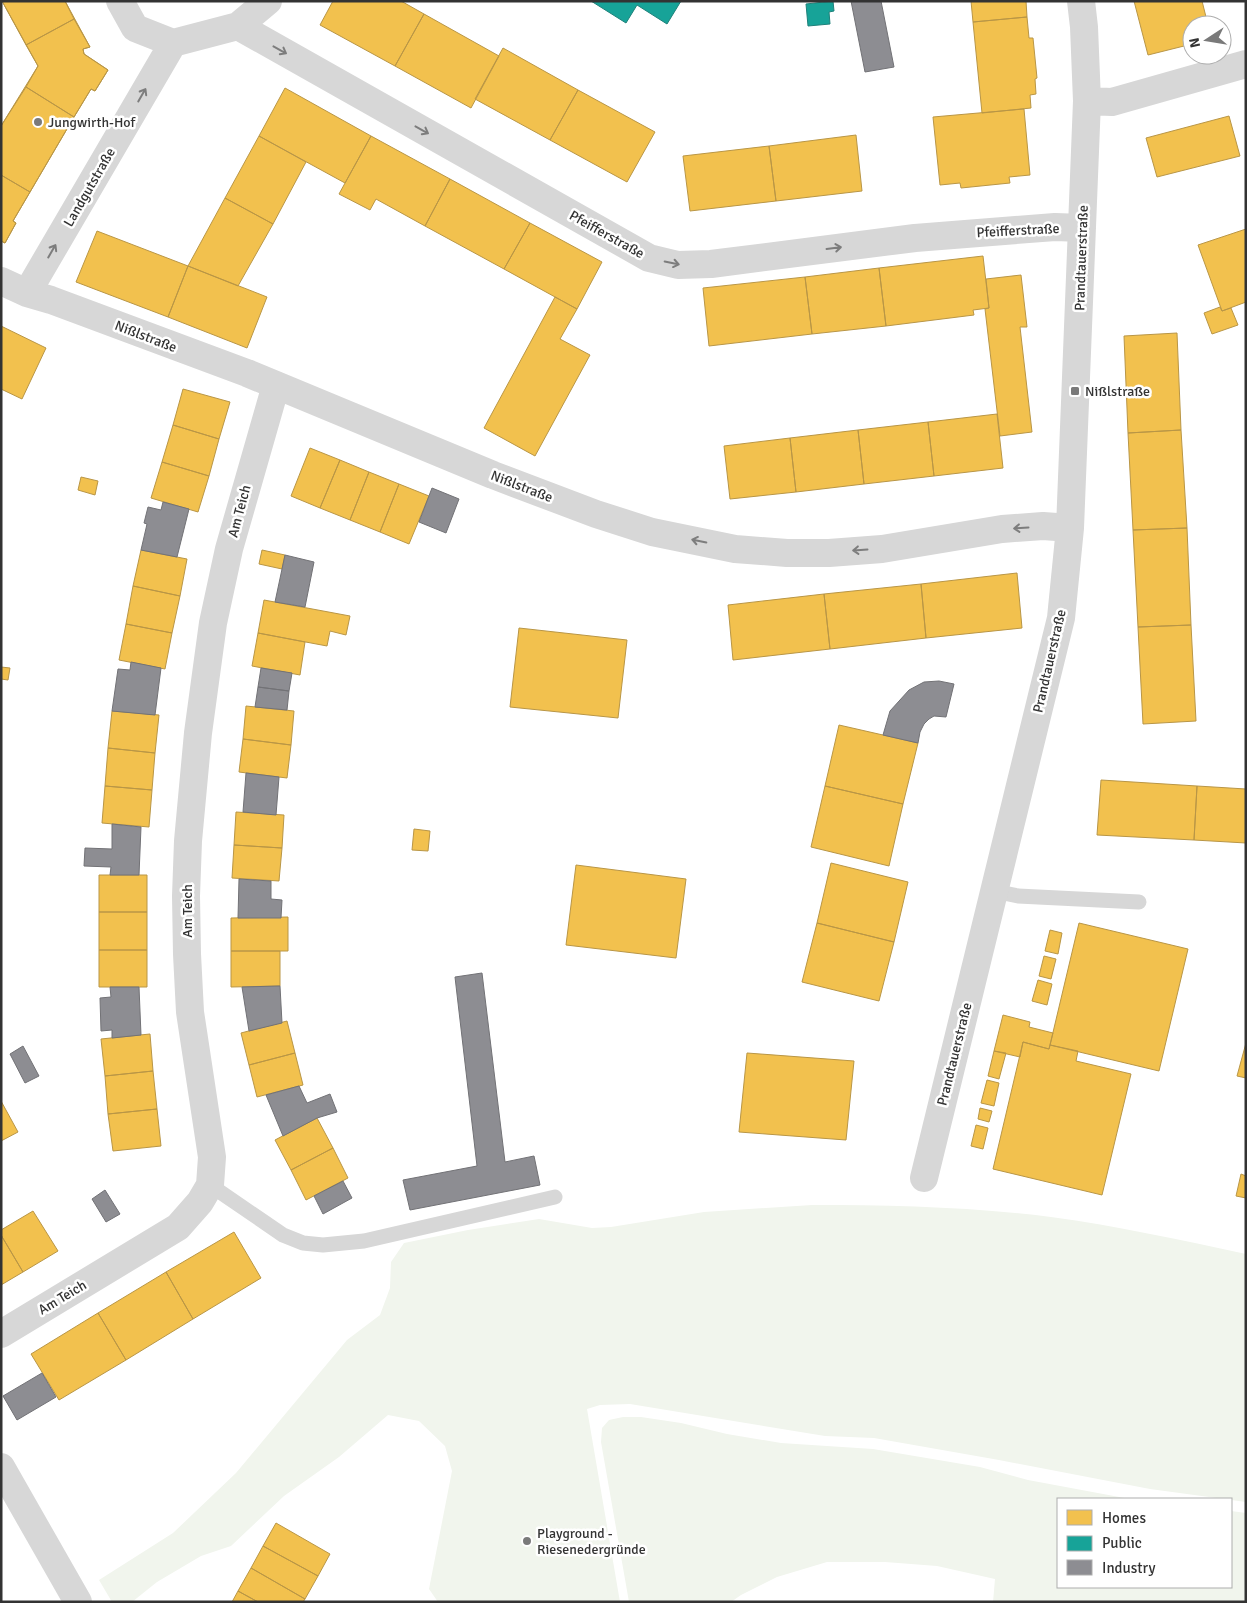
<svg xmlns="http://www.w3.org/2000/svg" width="1247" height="1603" viewBox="0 0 1247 1603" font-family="Signika,sans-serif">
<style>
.green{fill:#f1f5ed}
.homes{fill:#f2c14e;stroke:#b99646}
.public{fill:#17a398;stroke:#1f817a}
.industry{fill:#8d8d92;stroke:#727276}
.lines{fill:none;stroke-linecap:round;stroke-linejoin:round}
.lane{stroke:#d7d7d7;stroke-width:15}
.street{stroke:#d7d7d7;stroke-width:28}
.oneway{stroke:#7d7d7d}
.poi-dot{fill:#7a7a7a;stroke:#fff;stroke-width:2}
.labels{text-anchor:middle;stroke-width:5;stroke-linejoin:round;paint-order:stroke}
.poi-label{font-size:14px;fill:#333;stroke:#fff;text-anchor:start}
.street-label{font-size:14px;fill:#333;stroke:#fff}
</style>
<rect width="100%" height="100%" fill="#fff"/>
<!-- green -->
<path class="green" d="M812,1205C892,1205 972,1207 1051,1217C1117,1226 1181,1240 1246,1254V1502L1150,1489L999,1460L874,1438L825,1436L630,1404L600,1405L587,1409L620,1602H438L429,1589L452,1471L445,1446L419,1421L388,1415L339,1457L284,1496L231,1546L201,1556L157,1582L132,1602H112L99,1580L173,1533L236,1473L347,1340L380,1315L390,1288L391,1262L404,1243L468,1230L539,1219L592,1228L611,1227L704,1212Z
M623,1417H641L681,1423L727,1434L781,1443L873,1449L980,1467L1028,1480L1130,1499H1058V1587H1231V1511L1246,1513V1602H993L995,1579L937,1566L885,1562H827L777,1577L741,1595L731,1602H629L601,1442L602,1428L609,1420Z"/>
<!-- homes -->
<path class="homes" d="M2,1H65L74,19L26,45Z
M2,1H65L90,47L83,49L84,54L108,70L95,91L91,89L74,117L13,221L16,223L5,243L1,241V126L38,66Z
M333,1H401L424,14L395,66L320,25Z
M971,1H1026L1027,17L973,22Z
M1134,1H1202L1208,25H1192V44L1148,55Z
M424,14L499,56L471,108L395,66Z
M1027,17L1029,38H1033L1037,78L1035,79L1036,94L1030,95L1031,108L982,113L973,22Z
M74,19L90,47L83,49L84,54L108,70L95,91L91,89L74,117L26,87L38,66L26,45Z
M503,48L578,90L550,140L475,99Z
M26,87L74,117L30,192L1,175V126Z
M285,88L371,136L345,183L259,136Z
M578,90L655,132L627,182L550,140Z
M1024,109L1030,175L1009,177L1010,183L961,188L960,183L940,185L933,117Z
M1229,116L1240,156L1157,177L1146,138Z
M856,135L862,191L776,201L769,146Z
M259,136L306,162L273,224L225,198Z
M371,136L450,179L425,226L376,199L370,210L339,194Z
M769,146L776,201L690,211L683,156Z
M1,175L30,192L13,221L16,223L5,243L1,241Z
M450,179L530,223L504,269L425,226Z
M225,198L273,224L238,286L188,266Z
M530,223L602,262L577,309L504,269Z
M1246,229V302L1222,311L1198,245Z
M97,231L188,266L168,317L76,282Z
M983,256L989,308L973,310L974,315L886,326L879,268Z
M188,266L267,297L247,348L168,317Z
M879,268L886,326L812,334L805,277Z
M1021,275L1027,327H1020L1032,432L1000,436L985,309L989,308L986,279Z
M805,277L812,334L709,346L703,288Z
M555,297L577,309L560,339L590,355L535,456L484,428Z
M1220,307L1222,311L1231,308L1238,325L1212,334L1204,313Z
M1,326L46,348L22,399L1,389Z
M1177,333L1181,430L1128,433L1124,336Z
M183,389L230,402L219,439L173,425Z
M997,414L1003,468L934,476L928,422Z
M928,422L934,476L864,484L858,430Z
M173,425L219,439L209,476L162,462Z
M858,430L864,484L796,492L790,438Z
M1181,430L1187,528L1133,530L1128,433Z
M790,438L796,492L730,499L724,446Z
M310,448L340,460L320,508L291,496Z
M340,460L369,472L350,520L320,508Z
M162,462L209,476L198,512L151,498Z
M369,472L399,484L380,532L350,520Z
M81,477L98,481L95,495L78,490Z
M399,484L429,496L409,544L380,532Z
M1187,528L1191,625L1138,627L1133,530Z
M141,550L187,559L180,596L133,586Z
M262,550L285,555L282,569L259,564Z
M1017,573L1022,628L926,638L921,584Z
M921,584L926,638L830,649L824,594Z
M133,586L180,596L172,633L126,624Z
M824,594L830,649L733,660L728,605Z
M264,600L350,616L346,635L330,631L327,646L258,633Z
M126,624L172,633L165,669L119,660Z
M1191,625L1196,721L1143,724L1138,627Z
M519,628L627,640L618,718L510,707Z
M258,633L305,642L300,675L252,666Z
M1,667L10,668L8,680L1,679Z
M246,706L294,711L291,745L243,739Z
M112,711L159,715L155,753L108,748Z
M839,725L918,743L903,804L825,786Z
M243,739L291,745L287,778L239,772Z
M108,748L155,753L152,790L105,786Z
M1101,780L1197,786L1194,840L1097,835Z
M105,786L152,790L149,827L102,823Z
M825,786L903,804L889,866L811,847Z
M1197,786L1246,789V843L1194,840Z
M236,812L284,815L282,848L234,845Z
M414,829L430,831L428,851L412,850Z
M234,845L282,848L279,881L232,878Z
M831,863L908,882L894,942L817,923Z
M576,865L686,879L676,958L566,945Z
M99,875H147V912H99Z
M99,912H147V950H99Z
M288,917V951H231V918Z
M817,923L894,942L879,1001L802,982Z
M1079,923L1188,949L1159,1071L1050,1045Z
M1050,930L1062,933L1058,954L1045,951Z
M99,950H147V987H99Z
M231,951H280V986L231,987Z
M1044,956L1056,959L1051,979L1039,976Z
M1038,980L1052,984L1047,1005L1032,1001Z
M1003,1015L1030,1022L1029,1027L1053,1033L1049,1049L1023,1042L1020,1057L994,1051Z
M287,1021L295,1053L249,1065L241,1033Z
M150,1034L153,1071L105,1076L101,1039Z
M1023,1042L1049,1049L1050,1045L1078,1051L1076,1061L1131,1074L1102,1195L993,1169Z
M1246,1043V1078L1237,1076Z
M994,1051L1006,1053L999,1079L988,1076Z
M295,1053L303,1085L257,1097L249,1065Z
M747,1053L854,1061L846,1140L739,1132Z
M153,1071L157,1109L108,1114L105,1076Z
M987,1080L999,1083L994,1106L981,1103Z
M1,1101L18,1132L1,1141Z
M980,1108L992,1111L989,1122L978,1119Z
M157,1109L161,1146L113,1151L108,1114Z
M317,1118L333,1148L291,1170L275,1140Z
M976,1125L988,1128L983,1149L971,1146Z
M333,1148L348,1178L306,1200L291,1170Z
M1241,1174L1246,1176V1198L1236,1196Z
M33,1211L58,1251L23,1272L1,1235V1230Z
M234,1232L261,1278L193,1319L166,1272Z
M1,1235L23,1272L1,1285Z
M166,1272L193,1319L126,1360L98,1313Z
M98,1313L126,1360L59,1400L31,1354Z
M276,1523L330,1554L318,1576L263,1546Z
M263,1546L318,1576L305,1599L251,1568Z
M251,1568L305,1599L303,1602H258L238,1591Z
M238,1591L258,1602H232Z"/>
<!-- public -->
<path class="public" d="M591,1H681L667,24L637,5L626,23Z
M833,1L834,11L829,12L830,24L808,26L806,4Z"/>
<!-- industry -->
<path class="industry" d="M851,1H881L894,67L865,72Z
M432,488L459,499L446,533L419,522Z
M163,502L189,509L177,557L141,550L147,524L144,523L148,507L161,510Z
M285,555L314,562L305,607L275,602Z
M131,662L161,668L155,715L112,711L118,669L130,670Z
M261,668L292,673L289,691L258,687Z
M939,681L954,684L946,717L934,716L929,719L924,724L920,732L918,743L883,735L890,711L909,690L924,682Z
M258,687L289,691L287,710L255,707Z
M246,773L279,777L276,815L243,812Z
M112,824L141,827L139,875H110L111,867L84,866L85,848L112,849Z
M239,879L271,881V899L282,900L281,918H238Z
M482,973L505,1162L534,1156L540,1185L410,1210L403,1180L477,1166L455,977Z
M280,986L282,1023L249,1031L242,987Z
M110,987H139L141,1035L112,1038V1030L101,1031L100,998L111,997Z
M23,1046L39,1076L25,1083L10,1054Z
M299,1086L307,1103L330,1094L337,1112L317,1118L283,1136L266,1095Z
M343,1181L352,1198L323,1214L314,1196Z
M105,1190L120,1214L106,1222L92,1199Z
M42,1373L56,1397L17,1420L3,1396Z"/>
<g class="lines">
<!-- lane -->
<path class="lane" d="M994,891L1018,896L1139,902
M210,1185L283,1235L303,1243L323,1245L364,1241L555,1197"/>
<!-- street -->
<path class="street" d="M120,1L135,28L173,43
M238,26L649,258L678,265L711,264L915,238L1055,227L1082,228
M1087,101L1112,102L1246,64
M1,281L27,293L51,300L247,373L493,475L596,514L652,532L735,549L787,553H829L882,549L1002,529L1043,526L1070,528
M27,293L173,43L238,26L268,1
M924,1178L1061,618L1070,528L1087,101L1084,27L1081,1
M1,1334L178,1227L200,1202L210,1185L212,1157L190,1012L187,954L186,896L188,841L198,733L213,623L229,549L276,385
M1,1467L78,1602"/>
</g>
<!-- one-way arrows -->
<defs><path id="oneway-shaft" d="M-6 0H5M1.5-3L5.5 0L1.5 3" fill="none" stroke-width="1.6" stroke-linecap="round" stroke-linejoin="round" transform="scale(1.25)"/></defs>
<g class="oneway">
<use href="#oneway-shaft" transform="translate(280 50) rotate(29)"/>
<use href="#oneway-shaft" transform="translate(142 95) rotate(-60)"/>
<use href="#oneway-shaft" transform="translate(422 130) rotate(29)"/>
<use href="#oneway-shaft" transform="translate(834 248) rotate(-7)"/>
<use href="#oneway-shaft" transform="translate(52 251) rotate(-60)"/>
<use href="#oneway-shaft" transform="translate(672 263) rotate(12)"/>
<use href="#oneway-shaft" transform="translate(1021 528) rotate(176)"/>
<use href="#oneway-shaft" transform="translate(699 541) rotate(-168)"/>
<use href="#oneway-shaft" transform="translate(860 550) rotate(176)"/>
</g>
<!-- markers -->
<g class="poi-dot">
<circle cx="38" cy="122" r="5"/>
<rect x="1070" y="386" width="10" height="10" rx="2.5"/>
<circle cx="527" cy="1541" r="5"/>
</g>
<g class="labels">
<!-- poi labels -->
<g class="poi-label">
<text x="48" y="127">Jungwirth-Hof</text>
<text x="1085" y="396">Nißlstraße</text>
<text x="537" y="1538">Playground -<tspan x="537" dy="16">Riesenedergründe</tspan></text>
</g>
<!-- street labels -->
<g class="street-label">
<text transform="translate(89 187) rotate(-60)" y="5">Landgutstraße</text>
<text transform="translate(1018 230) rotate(-3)" y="5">Pfeifferstraße</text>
<text transform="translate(607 234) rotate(29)" y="5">Pfeifferstraße</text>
<text transform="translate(1081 258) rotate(-88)" y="5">Prandtauerstraße</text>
<text transform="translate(146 336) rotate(21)" y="5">Nißlstraße</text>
<text transform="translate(522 486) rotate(21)" y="5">Nißlstraße</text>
<text transform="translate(239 511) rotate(-75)" y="5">Am Teich</text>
<text transform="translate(1049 661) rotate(-77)" y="5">Prandtauerstraße</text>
<text transform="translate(187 911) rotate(-90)" y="5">Am Teich</text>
<text transform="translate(954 1054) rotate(-76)" y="5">Prandtauerstraße</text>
<text transform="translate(62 1297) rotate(-31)" y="5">Am Teich</text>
</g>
</g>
<!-- border -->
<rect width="1247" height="1603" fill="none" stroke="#333333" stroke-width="5"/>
<!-- legend -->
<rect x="1057" y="1498" width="175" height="90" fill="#ffffff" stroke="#adadad"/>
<rect x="1067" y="1510" width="25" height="15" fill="#f2c14e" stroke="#adadad"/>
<text x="1102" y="1523" font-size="15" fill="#333333">Homes</text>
<rect x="1067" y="1536" width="25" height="15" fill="#17a398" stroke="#adadad"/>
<text x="1102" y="1548" font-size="15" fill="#333333">Public</text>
<rect x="1067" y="1560" width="25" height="15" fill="#8d8d92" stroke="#adadad"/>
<text x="1102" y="1573" font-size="15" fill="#333333">Industry</text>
<!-- north arrow -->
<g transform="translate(1207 40) rotate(258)"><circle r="24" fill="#ffffff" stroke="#adadad"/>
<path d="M0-4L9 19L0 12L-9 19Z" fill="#7a7a7a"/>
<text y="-8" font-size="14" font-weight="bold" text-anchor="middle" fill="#333333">N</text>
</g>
</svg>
